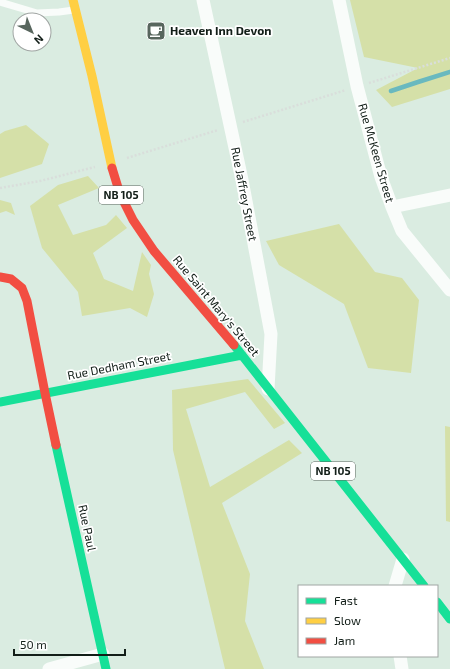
<svg xmlns="http://www.w3.org/2000/svg" width="450" height="669" viewBox="0 0 450 669" font-family="'Exo 2',sans-serif">
<style>
.green{fill:#d5e0a8}
.lines{fill:none;stroke-linecap:round;stroke-linejoin:round}
.stream{stroke:#69b9bf;stroke-width:4.5}
.path{stroke:#d9dedb;stroke-width:2.5;stroke-dasharray:2 2;stroke-linecap:butt}
.lane{stroke:#f9fcfa;stroke-width:7}
.street{stroke:#f9fcfa;stroke-width:13}
.fast{stroke:#16e098;stroke-width:9}
.slow{stroke:#ffcf43;stroke-width:9}
.jam{stroke:#f24e42;stroke-width:9}
.labels{text-anchor:middle;stroke-width:3.5;stroke-linejoin:round;paint-order:stroke}
.shield{fill:#fff;stroke:#59625d;stroke-width:1}
.shield-label{font-size:11px;font-weight:bold;fill:#121e18}
.poi-label{font-size:12px;font-weight:bold;fill:#121e18;stroke:#fff;text-anchor:start}
.street-label{font-size:12px;fill:#121e18;stroke:#fff}
</style>
<rect width="100%" height="100%" fill="#daece1"/>
<!-- green -->
<path class="green" d="M350,0H450V89L392,107L376,90L418,68L364,57Z
M26,125L49,144L42,164L0,178V134L5,131Z
M88,176L99,188L58,205L73,235L106,225L116,215L127,228L93,253L104,279L133,291L142,252L151,265L149,274L154,294L147,317L130,308L82,316L78,292L42,248L30,206L58,185Z
M0,200L11,203L15,215L6,211L0,213Z
M339,224L375,272L402,278L419,300L411,373L368,368L344,304L279,265L266,241Z
M248,379L285,423L274,429L245,392L186,409L210,487L289,440L302,453L222,503L250,574L245,621L264,669H225L173,450L172,390Z
M445,426L450,427V522L446,521Z"/>
<g class="lines">
<!-- stream -->
<path class="stream" d="M391,91L418,82L450,72"/>
<!-- path -->
<path class="path" d="M369,83L450,58
M243,122L346,90
M127,158L218,130
M0,188L40,181L95,167"/>
<!-- lane -->
<path class="lane" d="M0,2L37,13L59,12L74,10"/>
<!-- street -->
<path class="street" d="M203,0L242,180L271,334L268,389
M339,0L357,86L381,177L392,207L402,231L450,290
M392,207L450,195
M395,586L403,559
M400,656L402,669
M49,669L103,654"/>
<!-- fast -->
<path class="fast" d="M234,345L424,586
M0,402L242,355
M56,445L106,669
M437,602L450,619"/>
<!-- slow -->
<path class="slow" d="M73,0L92,76L112,168"/>
<!-- jam -->
<path class="jam" d="M112,168L120,194L133,220L154,251L234,345
M0,277L11,279L22,288L27,301L45,393L56,445"/>
</g>
<!-- icons -->
<defs>
<symbol id="cafe-square" viewBox="-11 -11 22 22"><rect x="-9" y="-9" width="18" height="18" rx="4" fill="#58665e" stroke="#fff"/><path d="M-5.5-4.5H6V0H3Q3 3.5 0 3.5H-2.5Q-5.5 3.5-5.5 0ZM3-3.2v2h1.7v-2ZM-6 4.5H4V6H-6Z" fill="#fff"/></symbol>
</defs>
<g fill-rule="evenodd">
<use href="#cafe-square" x="145" y="20" width="22" height="22"/>
</g>
<g class="labels">
<!-- shield labels -->
<g class="shield">
<rect x="99" y="186" width="44" height="18" rx="3"/>
<rect x="311" y="462" width="44" height="18" rx="3"/>
</g>
<g class="shield-label">
<text x="121" y="199">NB 105</text>
<text x="333" y="475">NB 105</text>
</g>
<!-- poi labels -->
<g class="poi-label">
<text x="170" y="35">Heaven Inn Devon</text>
</g>
<!-- street labels -->
<g class="street-label">
<text transform="translate(376 153) rotate(74)" y="4">Rue McKeen Street</text>
<text transform="translate(244 194) rotate(79)" y="4">Rue Jaffrey Street</text>
<text transform="translate(216 306) rotate(50)" y="4">Rue Saint Mary's Street</text>
<text transform="translate(119 366) rotate(-11)" y="4">Rue Dedham Street</text>
<text transform="translate(87 528) rotate(78)" y="4">Rue Paul</text>
</g>
</g>
<!-- legend -->
<rect x="298" y="585" width="140" height="72" fill="#ffffff" stroke="#a0a5a3"/>
<rect x="306" y="598" width="20" height="6" fill="#16e098" stroke="#a0a5a3"/>
<text x="334" y="605" font-size="12" fill="#121e18">Fast</text>
<rect x="306" y="618" width="20" height="6" fill="#ffcf43" stroke="#a0a5a3"/>
<text x="334" y="625" font-size="12" fill="#121e18">Slow</text>
<rect x="306" y="638" width="20" height="6" fill="#f24e42" stroke="#a0a5a3"/>
<text x="334" y="645" font-size="12" fill="#121e18">Jam</text>
<!-- north arrow -->
<g transform="translate(32 32) rotate(137)"><circle r="19" fill="#ffffff" stroke="#a0a5a3"/>
<path d="M0-3L7 15L0 10L-7 15Z" fill="#58665e"/>
<text y="-6" font-size="11" font-weight="bold" text-anchor="middle" fill="#121e18">N</text>
</g>
<!-- scale -->
<path d="M14 649v6h111v-6" fill="none" stroke="#121e18" stroke-width="2"/>
<text x="20" y="649" font-size="12" fill="#121e18" stroke="#ffffff" stroke-width="3" paint-order="stroke">50 m</text>
</svg>
